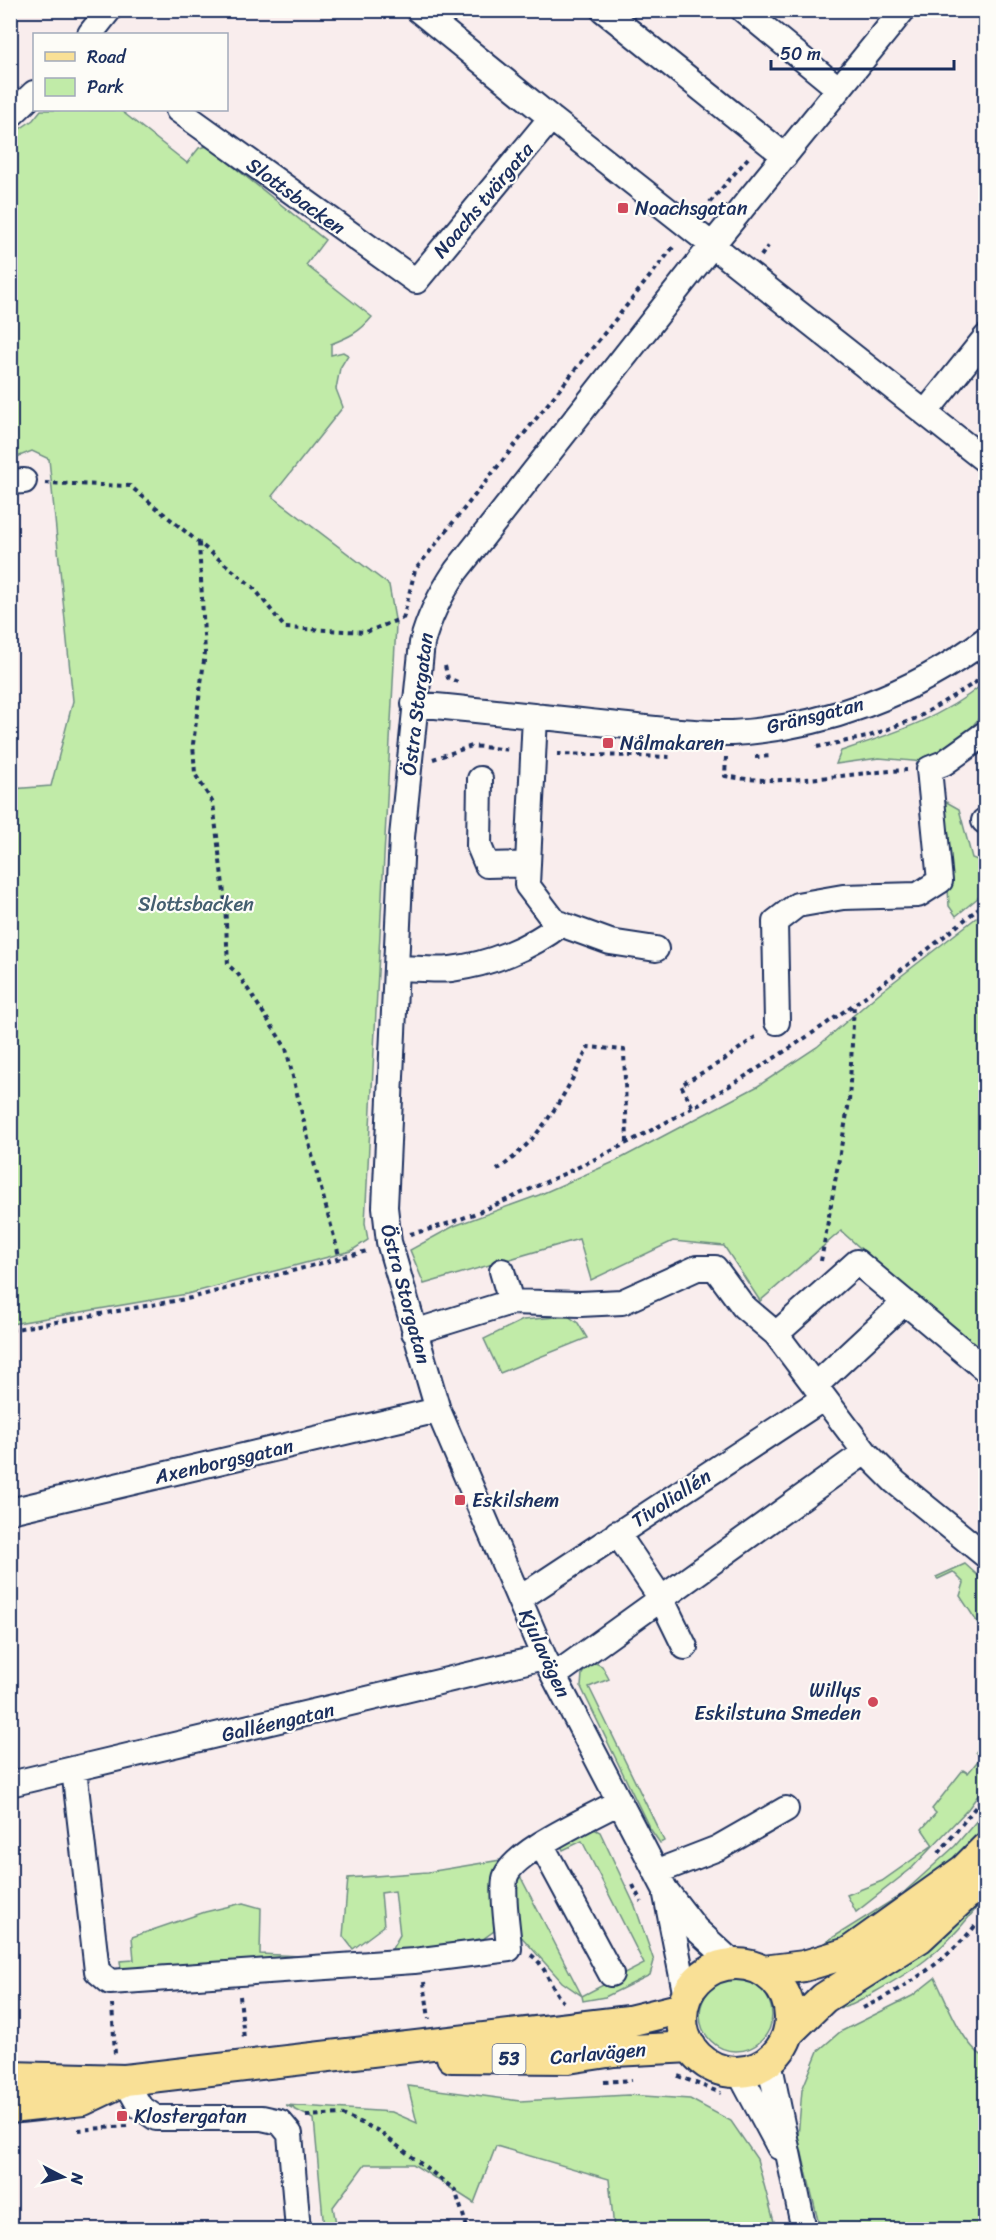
<svg xmlns="http://www.w3.org/2000/svg" width="996" height="2240" viewBox="0 0 996 2240" font-family="Sriracha,sans-serif">
<style>
.green{fill:#c1eba8;stroke:#6e8d83;stroke-width:1.5}
.lines{fill:none;stroke-linecap:round;stroke-linejoin:round}
.minor-casing{stroke:#1b2f5e;stroke-width:28}
.major-casing{stroke:#1b2f5e;stroke-width:34}
.path{stroke:#1b2f5e;stroke-width:4;stroke-dasharray:4.5 4.5;stroke-linecap:butt}
.minor{stroke:#fdfcf7;stroke-width:24}
.major{stroke:#f9e096;stroke-width:30}
.poi-dot{fill:#d1495b;stroke:#fdfcf7;stroke-width:2}
.labels{text-anchor:middle;stroke-width:4.5;stroke-linejoin:round;paint-order:stroke}
.shield{fill:#fdfcf7;stroke:#5f6c8c;stroke-width:1.5}
.shield-label{font-size:18px;font-weight:bold;fill:#1b2f5e}
.street-label{font-size:20px;fill:#1b2f5e;stroke:#fdfcf7}
.poi-label{font-size:20px;fill:#1b2f5e;stroke:#fdfcf7;text-anchor:start}
.park-label{font-size:20px;fill:#445e70;stroke:#fdfcf7}
</style>
<rect width="100%" height="100%" fill="#f9eded"/>
<filter id="ink" filterUnits="userSpaceOnUse"><feTurbulence type="fractalNoise" baseFrequency=".0167" numOctaves="2"/><feDisplacementMap in="SourceGraphic" scale="12" xChannelSelector="R" yChannelSelector="G"/><feConvolveMatrix kernelMatrix="1 2 1 2 8 2 1 2 1" color-interpolation-filters="sRGB"/></filter>
<g filter="url(#ink)">
<!-- green -->
<path class="green" d="M41,110H120L187,163L199,148L208,146L325,240L306,265L372,317C360,332 349,337 331,344V355L343,352L348,355L340,368L336,389L343,407L272,496L389,585L396,625L365,1223L368,1240L351,1251L187,1294L11,1324V789L51,786L73,701L49,459L32,451L12,459L11,446V135L33,120Z
M983,684L985,711L970,729L924,762L879,758L836,764L841,751C892,734 942,718 983,684Z
M943,800L959,809L972,858L985,863V892L956,916L949,906Z
M985,911V1359L841,1231L760,1301L724,1246L673,1241L591,1280L579,1239L424,1284L410,1250L454,1226L539,1195L616,1161L758,1086L817,1047L878,994Z
M568,1316L578,1323L587,1338L500,1373L484,1339L523,1320Z
M965,1564L985,1582V1634L960,1596L964,1583L953,1572L938,1579L936,1577Z
M591,1661L602,1666L609,1679L589,1687L664,1841L660,1843L649,1827L581,1687L582,1674Z
M985,1741V1786L968,1809L912,1868L856,1912L847,1895L882,1881L933,1845L922,1829L936,1813L932,1809L963,1770L968,1773L981,1757L976,1752Z
M985,1811V1833L980,1839L855,1934L813,1950L901,1895L955,1846Z
M592,1828L600,1832L635,1906L654,1961L650,1975L605,1997L583,2001L582,1996L562,1982L518,1933L511,1890L518,1872L582,1996L644,1964L582,1841L563,1850L560,1843Z
M501,1860L495,1895L494,1931L476,1944L390,1952L400,1935L395,1891L381,1893L384,1926L353,1949L343,1936L348,1878L428,1872Z
M985,1881C985,1899 980,1904 969,1917C940,1953 914,1970 875,1992C864,1998 848,2010 836,2007Z
M243,1903L261,1908L260,1954L320,1957L122,1975L120,1961L134,1960L132,1937L205,1912Z
M935,1978C946,2000 963,2047 985,2057V2229H820L798,2137L802,2090L818,2051L840,2032L912,1996Z
M700 2015a36 36 0 1 1 72 0a36 36 0 1 1-72 0Z
M408,2086L520,2101L628,2095L690,2099L731,2121L757,2159L776,2229H614L609,2179L496,2146L474,2203L413,2164H365L333,2207L337,2229H324L314,2119L286,2105L392,2112L417,2123Z"/>
<g class="lines">
<defs>
<path id="minor" d="M418,10L551,118L986,461
M603,10L785,156
M743,10L839,89
M90,34L109,10
M178,110L416,281L551,118
M10,116L34,93
M925,413L986,337
M10,482L24,481
M414,704C479,710 544,717 609,724C650,728 691,734 732,733C822,728 914,694 986,639
M535,716L527,885L555,922L610,942L656,949
M480,779L479,846L487,865L528,864
M984,821L986,820
M396,968C414,968 434,971 451,969C490,964 531,948 561,924
M777,1022L775,922L797,905L843,897L918,895L940,881L929,769L944,763L986,733
M502,1271L511,1302
M414,1332L511,1302L580,1304L622,1302L697,1268H715L743,1306L776,1334
M986,1370L857,1262L776,1334L865,1452L895,1482L986,1556
M815,1386L905,1302
M10,1511L438,1410
M617,1533L662,1600L685,1647
M519,1599L824,1398
M554,1676L865,1452
M74,1769L97,1971L110,1982L414,1961L509,1949C508,1928 502,1898 505,1879C509,1853 596,1815 619,1802
M10,1784L544,1657
M541,1844L611,1974
M656,1872L718,1848L786,1809
M666,1895L686,1997
M734,1964L696,1929L665,1889L544,1657L438,1410L389,1242L385,1207L402,837L422,643C429,616 440,595 456,571L713,244L903,10
M769,2061L804,2230
M739,2072L779,2147
M125,2080L140,2107L156,2118H262L280,2122L290,2134L298,2230"/>
<path id="major" d="M682 2018a54 54 0 1 1 108 0a54 54 0 1 1-108 0Z
M763,1971L804,1966L848,1953L964,1870L986,1848
M788,2033L824,1998L919,1938L974,1887L986,1871
M452,2057L568,2058L614,2051L691,2047
M10,2077L125,2080L629,2021L683,2008
M10,2108L83,2100L123,2081"/>
</defs>
<!-- minor casing -->
<use href="#minor" class="minor-casing"/>
<!-- major casing -->
<use href="#major" class="major-casing"/>
<!-- path -->
<path class="path" d="M704,209L748,158
M761,256L768,246
M45,483L130,486L254,588L285,628L366,632L403,618
M199,543L205,653L193,744L195,774L213,803L225,902L228,965L238,974L286,1048L313,1159L340,1259
M403,619L415,570L675,245
M445,666L448,678L460,683
M817,747L867,737L917,718L986,676
M557,754L673,757
M726,757L725,776C786,787 846,773 907,770
M755,757L771,756
M433,759L472,746L511,750
M692,1106L681,1085L724,1060L758,1035
M497,1170C540,1141 567,1093 588,1047L624,1050L627,1142
M410,1234C457,1224 502,1202 546,1182C704,1111 853,1014 986,902
M821,1261L849,1102L854,1004
M10,1330L191,1298L367,1251
M939,1853L986,1794
M633,1885L641,1902
M531,1955C547,1966 550,1988 563,2002
M424,1982L429,2019
M240,1996L244,2039
M112,2004L115,2054
M863,2008C904,1988 946,1962 975,1926
M678,2076L721,2093
M604,2082L632,2080
M306,2116L341,2114L377,2130L455,2190L467,2227
M78,2130L127,2126"/>
<!-- minor -->
<use href="#minor" class="minor"/>
<!-- major -->
<use href="#major" class="major"/>
</g>
</g>
<!-- markers -->
<g class="poi-dot">
<rect x="617" y="202" width="12" height="12" rx="3"/>
<rect x="602" y="737" width="12" height="12" rx="3"/>
<rect x="454" y="1494" width="12" height="12" rx="3"/>
<circle cx="873" cy="1702" r="6"/>
<rect x="116" y="2110" width="12" height="12" rx="3"/>
</g>
<g class="labels">
<!-- shield labels -->
<rect class="shield" x="492.5" y="2044" width="33" height="30" rx="4.5"/>
<g class="shield-label">
<text x="509" y="2065">53</text>
</g>
<!-- street labels -->
<g class="street-label">
<text transform="translate(296 196) rotate(36)" y="7">Slottsbacken</text>
<text transform="translate(483 200) rotate(-50)" y="7">Noachs tvärgata</text>
<text transform="translate(417 704) rotate(-83)" y="7">Östra Storgatan</text>
<text transform="translate(815 715) rotate(-14)" y="7">Gränsgatan</text>
<text transform="translate(406 1294) rotate(75)" y="7">Östra Storgatan</text>
<text transform="translate(224 1461) rotate(-13)" y="7">Axenborgsgatan</text>
<text transform="translate(671 1498) rotate(-33)" y="7">Tivoliallén</text>
<text transform="translate(545 1653) rotate(65)" y="7">Kjulavägen</text>
<text transform="translate(278 1722) rotate(-13)" y="7">Galléengatan</text>
<text transform="translate(598 2053) rotate(-5)" y="7">Carlavägen</text>
</g>
<!-- poi labels -->
<g class="poi-label">
<text x="635" y="215">Noachsgatan</text>
<text x="620" y="750">Nålmakaren</text>
<text x="472" y="1507">Eskilshem</text>
<text x="861" y="1697" text-anchor="end">Willys<tspan x="861" dy="23">Eskilstuna Smeden</tspan></text>
<text x="134" y="2123">Klostergatan</text>
</g>
<!-- park labels -->
<g class="park-label">
<text x="196" y="911">Slottsbacken</text>
</g>
</g>
<!-- margin -->
<rect width="996" height="2240" fill="none" stroke="#fdfcf7" stroke-width="36"/>
<rect x="18" y="18" width="960" height="2204" fill="none" stroke="#1b2f5e" stroke-width="2" filter="url(#ink)"/>
<!-- legend -->
<rect x="33" y="33" width="195" height="78" fill="#fdfcf7" stroke="#a3aaba" stroke-width="1.5"/>
<rect x="45" y="52" width="30" height="9" fill="#f9e096" stroke="#a3aaba" stroke-width="1.5"/>
<text x="87" y="63" font-size="18" fill="#1b2f5e">Road</text>
<rect x="45" y="78" width="30" height="18" fill="#c1eba8" stroke="#a3aaba" stroke-width="1.5"/>
<text x="87" y="93" font-size="18" fill="#1b2f5e">Park</text>
<!-- north arrow -->
<g transform="translate(63 2177) rotate(97)" stroke="#fdfcf7" stroke-width="4.5" paint-order="stroke">
<path d="M0-4.5L10 22L0 15L-10 22Z" fill="#1b2f5e"/>
<text y="-9" font-size="16" font-weight="bold" text-anchor="middle" fill="#1b2f5e">N</text>
</g>
<!-- scale -->
<path d="M771 60v9h183v-9" fill="none" stroke="#1b2f5e" stroke-width="3"/>
<text x="780" y="60" font-size="18" fill="#1b2f5e" stroke="#fdfcf7" stroke-width="4.5" paint-order="stroke">50 m</text>
</svg>
